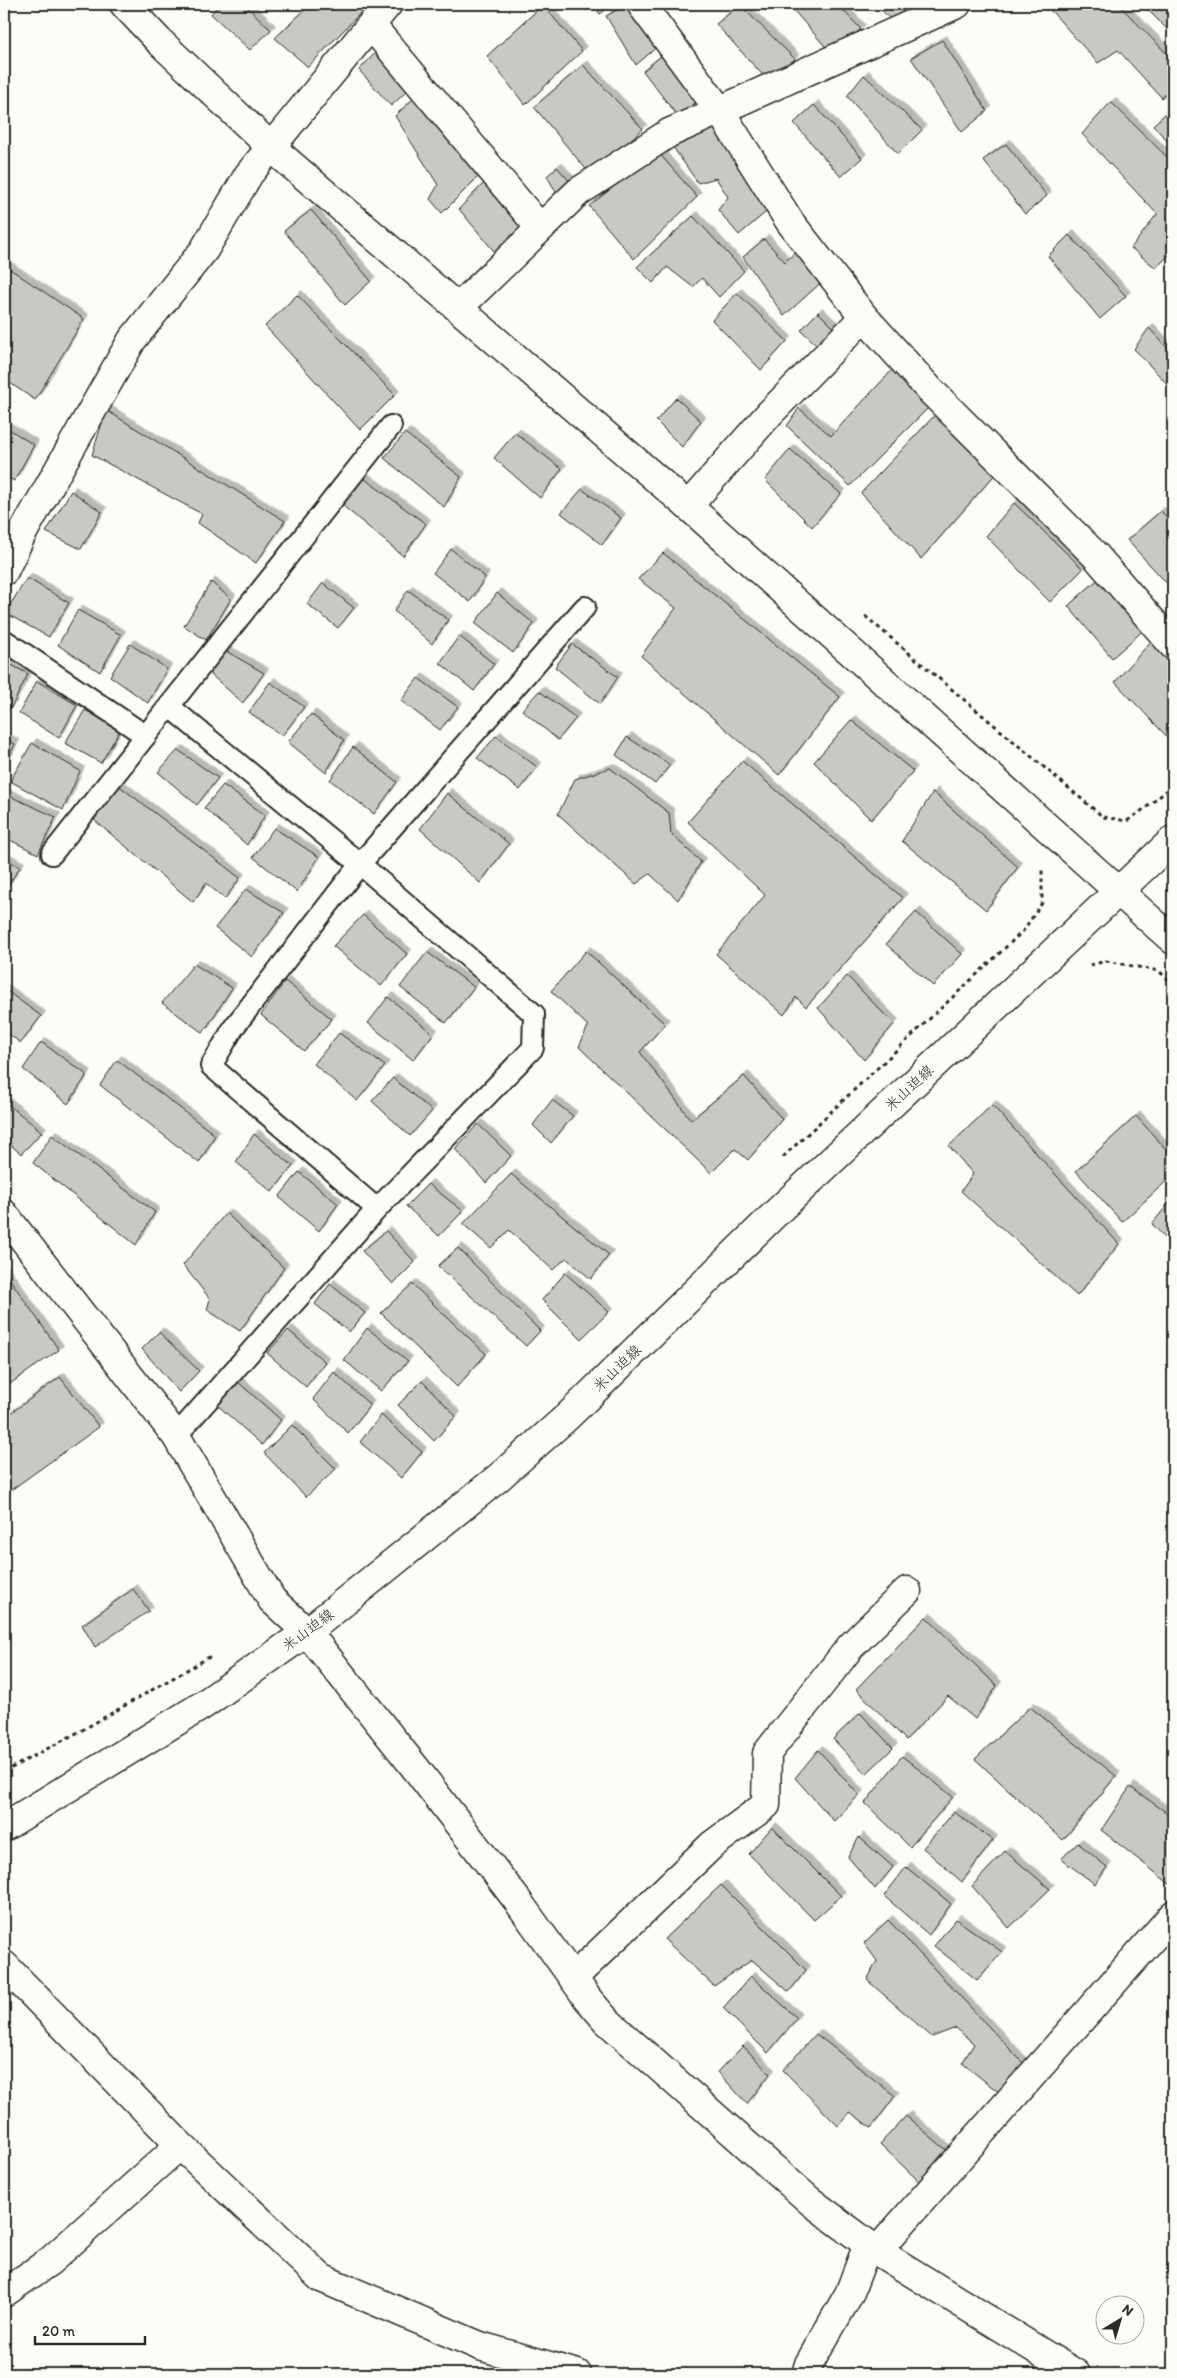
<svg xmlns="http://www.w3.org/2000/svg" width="1177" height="2378" viewBox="0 0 1177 2378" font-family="Itim,'Klee One',sans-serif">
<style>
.building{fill:#c9c8c4;stroke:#2b2b2b;filter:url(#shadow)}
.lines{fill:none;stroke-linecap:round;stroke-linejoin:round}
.service-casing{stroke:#2b2b2b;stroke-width:24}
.minor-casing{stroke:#2b2b2b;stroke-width:31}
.tertiary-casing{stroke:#2b2b2b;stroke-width:31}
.secondary-casing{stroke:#2b2b2b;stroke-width:31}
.path{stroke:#2b2b2b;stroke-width:3;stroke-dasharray:4 4;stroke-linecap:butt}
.service{stroke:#fdfcf7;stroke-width:20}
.minor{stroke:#fdfcf7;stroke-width:28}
.tertiary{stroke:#fdfcf7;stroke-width:28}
.secondary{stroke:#fdfcf7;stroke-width:28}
.labels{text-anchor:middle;stroke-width:4;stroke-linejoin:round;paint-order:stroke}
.street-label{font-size:15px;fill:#2b2b2b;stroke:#fdfcf7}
</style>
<defs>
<filter id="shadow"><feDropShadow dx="4.5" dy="-4.5" stdDeviation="0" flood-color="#0004"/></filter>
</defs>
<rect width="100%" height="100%" fill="#fdfcf7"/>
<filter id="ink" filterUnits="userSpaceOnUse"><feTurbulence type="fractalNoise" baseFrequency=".02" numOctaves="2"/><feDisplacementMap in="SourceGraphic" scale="10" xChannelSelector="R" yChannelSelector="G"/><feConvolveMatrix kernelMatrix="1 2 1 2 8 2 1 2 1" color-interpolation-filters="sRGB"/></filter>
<g filter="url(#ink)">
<!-- building -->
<path class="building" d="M219,4H244L271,30L250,50L211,14Z
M311,4H369L308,67L275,38Z
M593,4H613L600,14Z
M628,4L658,46L636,65L606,16Z
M788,4H837L861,29L831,53Z
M876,4H913L891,20Z
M1045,4H1118L1173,60V84L1162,98L1118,50L1098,63Z
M1142,4H1173V35Z
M543,5L582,51L525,105L487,56Z
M740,5L795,59L769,82L716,24Z
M942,40L987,111L962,132L911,58Z
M379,49L413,85L391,106L359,70Z
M666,52L700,98L679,118L643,71Z
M583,65L643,129L590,174L534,107Z
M864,75L922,130L898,154L847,96Z
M417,95L484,171L442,213L430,199L438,185L395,116Z
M1111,102L1173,163V251L1156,268L1131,248L1157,214L1082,134Z
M814,105L862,158L841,177L794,123Z
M1173,107V147L1153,125Z
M715,122L772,207L739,235L718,210L728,197L716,178L698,183L673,147Z
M1006,144L1047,196L1025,214L983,160Z
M658,152L697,197L634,259L589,206Z
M557,167L574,186L560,199L547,176Z
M484,183L526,228L498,256L459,209Z
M311,210L371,281L345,305L284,231Z
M693,216L744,271L719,297L702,278L693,287L667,267L653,283L637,267Z
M1069,235L1126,296L1100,319L1048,256Z
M764,239L785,262L799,249L825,279L784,316L743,257Z
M4,265L84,319L35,400L4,379Z
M737,293L787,341L761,370L712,320Z
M297,295L395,395L360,430L265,326Z
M818,312L838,332L822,350L801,330Z
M1149,328L1173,354V390L1134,349Z
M893,369L931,405L850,486L787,426L799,408L831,436Z
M676,398L701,421L682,447L656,421Z
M106,410L285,521L256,563L198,523L202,514L92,455Z
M937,413L997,472L921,559L861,493Z
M4,426L34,445L14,481L4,475Z
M405,433L461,477L444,507L384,458Z
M515,433L562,469L540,498L494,458Z
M790,449L841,494L812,527L765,480Z
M362,477L426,524L403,556L342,505Z
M582,489L621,518L602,545L561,513Z
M71,491L102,512L81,549L46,532Z
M1014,503L1083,569L1050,602L986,536Z
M1161,511L1173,524V590L1127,540Z
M451,549L485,577L470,602L433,573Z
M663,553L840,697L779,775L641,656L676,608L638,579Z
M1102,576L1146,628L1112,658L1068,606Z
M27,578L69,603L49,637L5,613Z
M211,582L231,599L206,640L184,626Z
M323,583L354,608L338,628L307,604Z
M408,590L448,620L432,644L394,611Z
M497,593L534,624L513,653L475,623Z
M78,610L121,635L100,672L58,645Z
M459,636L494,664L474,691L440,663Z
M1155,637L1173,658V743L1115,682Z
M130,644L167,669L148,703L110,676Z
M572,644L618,677L600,704L555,667Z
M226,651L264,673L243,703L209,673Z
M4,661L28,674L11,708L4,704Z
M418,678L458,707L440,730L401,701Z
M37,681L77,705L59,738L19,713Z
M270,682L304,707L282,736L249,712Z
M539,691L576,718L558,740L522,710Z
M85,710L120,730L101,763L65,743Z
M311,714L344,740L326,773L288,742Z
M851,720L913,771L871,820L814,762Z
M496,736L537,767L520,790L477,758Z
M627,737L670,765L655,784L616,755Z
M4,738L15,744L4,767Z
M32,743L80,771L63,810L10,781Z
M353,747L397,782L374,814L330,780Z
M178,750L218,778L197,805L158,772Z
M742,761L903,898L806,1007L796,997L784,1015L716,954L765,895L688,822Z
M610,768L669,813L671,834L701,862L678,900L650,874L636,884L558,814L575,779Z
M118,785L240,878L225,899L206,883L193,902L94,820Z
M223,785L265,815L247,845L204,808Z
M933,792L1018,867L986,910L902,841Z
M447,793L509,844L480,883L420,829Z
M5,794L56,817L38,854L4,837Z
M274,828L319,857L297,892L253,857Z
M4,858L20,867L4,891Z
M246,889L284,913L252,957L215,928Z
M916,912L962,954L933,986L886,944Z
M363,915L407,954L381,986L333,946Z
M586,951L665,1024L640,1052L691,1120L744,1076L782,1119L748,1160L735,1149L711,1173L579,1047L588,1026L551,991Z
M427,952L474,987L446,1023L400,987Z
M194,964L232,988L203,1033L162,1003Z
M847,976L894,1024L864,1060L818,1008Z
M285,981L332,1019L304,1051L261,1015Z
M4,989L41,1016L21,1043L4,1031Z
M388,997L433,1034L413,1060L368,1023Z
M339,1033L385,1066L357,1101L314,1064Z
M41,1042L87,1075L68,1104L23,1069Z
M117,1060L215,1135L199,1163L100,1085Z
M393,1078L432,1111L410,1136L372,1101Z
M552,1100L573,1116L551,1143L533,1125Z
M4,1101L42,1132L21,1154L4,1139Z
M992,1105L1119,1244L1077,1296L961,1191L973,1174L949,1146Z
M1136,1116L1173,1157V1175L1122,1222L1076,1171Z
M478,1124L511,1156L486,1183L455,1149Z
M254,1134L293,1166L272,1192L236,1162Z
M52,1135L155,1212L136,1245L33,1163Z
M299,1172L338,1204L319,1231L279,1197Z
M511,1174L609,1255L591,1279L566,1258L553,1270L509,1230L491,1248L463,1224Z
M428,1184L463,1211L439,1236L406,1206Z
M1173,1198V1240L1170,1243L1152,1224Z
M226,1213L284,1268L240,1331L207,1310L210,1299L183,1265Z
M386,1231L415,1262L393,1284L362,1251Z
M458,1248L540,1331L526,1346L438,1266Z
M4,1271L59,1350L4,1388Z
M565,1273L609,1312L581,1339L542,1300Z
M330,1284L365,1313L349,1332L315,1304Z
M412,1284L486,1354L457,1387L381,1313Z
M367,1328L408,1361L381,1391L344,1360Z
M288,1330L325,1362L306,1387L267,1353Z
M159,1332L199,1371L179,1392L142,1349Z
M334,1372L370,1405L348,1433L313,1399Z
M60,1377L99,1427L4,1495V1418Z
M422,1381L456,1416L434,1441L398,1405Z
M238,1382L281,1420L262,1445L215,1403Z
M381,1415L422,1452L401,1478L360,1442Z
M292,1425L336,1469L306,1497L264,1453Z
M133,1589L149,1611L95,1647L82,1625Z
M926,1617L997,1686L975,1719L948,1696L906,1740L856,1689Z
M1030,1707L1116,1776L1063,1840L975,1759Z
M860,1713L893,1748L866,1774L833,1739Z
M818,1750L859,1795L834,1821L795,1778Z
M902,1756L953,1797L910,1847L865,1803Z
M1130,1787L1173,1817V1883L1171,1885L1101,1830Z
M954,1812L993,1840L962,1882L923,1848Z
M772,1827L841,1896L814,1920L749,1854Z
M859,1837L893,1867L875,1889L848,1857Z
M1078,1843L1107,1867L1095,1884L1061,1859Z
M1005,1851L1050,1889L1009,1928L972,1886Z
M906,1867L951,1904L929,1935L884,1896Z
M721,1885L806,1970L789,1992L752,1960L714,1986L664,1939Z
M956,1919L1002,1952L977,1980L934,1946Z
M888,1920L1024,2064L1001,2094L962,2063L974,2044L956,2028L932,2037L867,1980L877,1961L864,1943Z
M751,1976L797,2018L768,2053L723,2008Z
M816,2034L895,2096L871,2128L850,2112L838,2126L783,2070Z
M743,2046L770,2074L747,2104L718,2072Z
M906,2116L950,2153L924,2186L880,2144Z"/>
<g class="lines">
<defs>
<path id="service" d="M4,640L146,736
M170,707L360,864L534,1014L533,1048L377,1209L176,1436
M52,854L391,426
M377,1209L211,1066L234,1027L360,864L585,607"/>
<path id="minor" d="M641,4L720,111L790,222L864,317L930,390L1095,555L1173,645
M371,25L540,228
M459,307L578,192L669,133L957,4
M688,506L770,413L864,317
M4,571L22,534L132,340L204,250L249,174L388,4
M4,1214L176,1436L272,1600L307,1632L417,1770L517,1900L588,1999L606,2020L810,2201L877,2251L1076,2374
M4,1965L180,2145L321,2278L480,2346L577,2374
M573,1978L712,1845L766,1805L767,1753L851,1646L907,1591
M877,2251L1173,1915
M4,2293L50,2261L180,2145
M806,2374L809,2364L849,2294L868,2244"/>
<path id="tertiary" d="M124,4L159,41L272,148L688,506L1173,940"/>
<path id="secondary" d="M4,1827L203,1705L307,1632L498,1478L568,1416L779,1210L1173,840"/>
</defs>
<!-- service casing -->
<use href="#service" class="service-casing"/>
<!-- minor casing -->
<use href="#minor" class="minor-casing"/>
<!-- tertiary casing -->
<use href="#tertiary" class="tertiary-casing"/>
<!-- secondary casing -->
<use href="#secondary" class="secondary-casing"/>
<!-- path -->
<path class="path" d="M865,616L1103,817L1127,821L1151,804L1173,785
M1090,965L1106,961L1159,971L1173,984
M783,1157L1023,931L1042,903V868
M4,1772L84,1729L211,1656"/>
<!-- service -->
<use href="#service" class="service"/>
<!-- minor -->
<use href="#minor" class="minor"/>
<!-- tertiary -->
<use href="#tertiary" class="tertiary"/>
<!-- secondary -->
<use href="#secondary" class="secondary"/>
</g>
</g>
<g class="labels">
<!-- street labels -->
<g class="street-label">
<text transform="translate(909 1088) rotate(-43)" y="5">米山迫線</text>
<text transform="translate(617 1368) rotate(-44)" y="5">米山迫線</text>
<text transform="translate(308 1630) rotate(-37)" y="5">米山迫線</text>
</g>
</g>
<!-- margin -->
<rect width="1177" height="2378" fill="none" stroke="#fdfcf7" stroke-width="20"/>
<rect x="10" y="10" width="1157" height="2358" fill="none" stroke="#2b2b2b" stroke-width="2" filter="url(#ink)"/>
<!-- north arrow -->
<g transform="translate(1120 2320) rotate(38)"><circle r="24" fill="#fdfcf7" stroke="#a9a8a5"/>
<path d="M0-4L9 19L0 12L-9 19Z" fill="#2b2b2b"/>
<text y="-8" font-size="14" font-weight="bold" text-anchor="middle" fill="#2b2b2b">N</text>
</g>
<!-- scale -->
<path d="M35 2336v8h110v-8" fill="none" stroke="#2b2b2b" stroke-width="2.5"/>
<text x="42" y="2336" font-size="15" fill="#2b2b2b" stroke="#fdfcf7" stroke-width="4" paint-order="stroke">20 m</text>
</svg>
